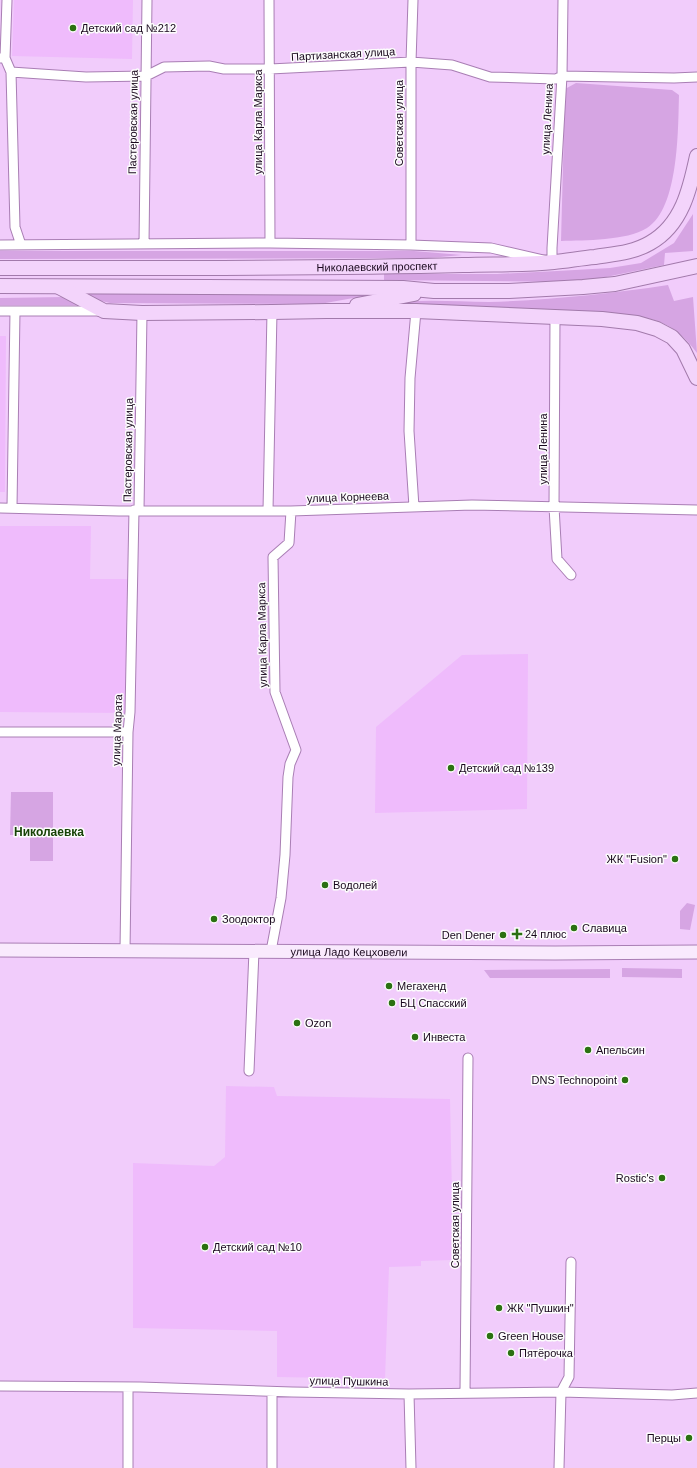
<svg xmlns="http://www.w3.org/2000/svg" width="697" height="1468" viewBox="0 0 697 1468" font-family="Arial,sans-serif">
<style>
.built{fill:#efbbfc}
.green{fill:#d6a5e3}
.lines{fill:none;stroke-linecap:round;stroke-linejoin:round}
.minor-casing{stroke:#a97eb4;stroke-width:11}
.secondary-casing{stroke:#a97eb4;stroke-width:15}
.primary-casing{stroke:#a27aab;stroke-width:16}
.minor{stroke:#fff;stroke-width:9}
.secondary{stroke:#f9eafd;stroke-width:13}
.primary{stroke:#f3d4fb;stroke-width:14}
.poi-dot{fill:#2b7111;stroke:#fcfcfc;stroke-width:1.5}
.labels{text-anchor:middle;stroke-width:3;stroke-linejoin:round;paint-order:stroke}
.poi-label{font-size:11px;fill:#19081d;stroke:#fcfcfc;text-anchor:start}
.street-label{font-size:11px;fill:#19081d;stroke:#fcfcfc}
.neighbourhood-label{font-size:12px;font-weight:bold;fill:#164206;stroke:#fcfcfc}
</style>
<rect width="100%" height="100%" fill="#f1ccfb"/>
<!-- built -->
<path class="built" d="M14,0H133L132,59L12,56Z
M0,336H6L5,492H0Z
M0,526H91L90,579H127L125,713L0,712Z
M528,654L527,809L375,813L376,727L462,655Z
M226,1086L274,1087L277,1096L450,1099L452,1196L451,1260L421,1261V1266L389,1267L385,1379L277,1377V1331L133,1328V1163L214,1166L225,1157Z"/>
<!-- green -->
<path class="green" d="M576,83L672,90L679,95C678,129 679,208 647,228C626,241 585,240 561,241L565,89Z
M693,214V251L665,253L664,265L606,277L570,282L384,280V274H497L557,271L610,268L641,263L674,243Z
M0,251H414L462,255L429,258L0,259Z
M668,285L674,301L693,297L697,353C673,321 657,319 620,314L382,305C417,298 453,302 489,302C549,300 609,294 668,285Z
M83,291L370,295L320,304L110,303L93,299Z
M65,297L77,305H0V298Z
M11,792H53V861H30V835H10Z
M687,903L695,905L690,930L680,929V911Z
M622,968L682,969V978L622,977Z
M610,969V978H490L484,970Z"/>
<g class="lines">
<defs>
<path id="minor" d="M7,0L5,58L11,72L15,227L21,245
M269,0L270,243
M0,58H5L11,72L86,77L146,76L164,67L209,66L224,69H270L411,62L452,65L490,77L556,79L562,76L674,78L697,77
M144,244L147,0
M0,245L270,243L411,245L491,248L552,262V248L562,76L563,0
M411,245V62L413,0
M0,311H101
M555,317L554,507L557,559L571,575
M12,507L15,311
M414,507L409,431L410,378L416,311
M0,508L119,511H291L472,505L697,510
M268,510L272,312
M0,732H128
M125,951L128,732L130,712L134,510H139L142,313
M271,951L281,898L285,855L288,777L290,764L296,750L275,692L273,557L289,543L291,511
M249,1071L254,951
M0,1386L140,1387L292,1392L409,1394L561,1392L672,1395L697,1393
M465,1393L468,1058
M409,1394L411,1468
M128,1468V1387
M272,1468V1392
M559,1468L561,1392L569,1377L571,1262"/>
<g id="secondary">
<path id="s1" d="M0,950L555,953L697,952"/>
</g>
<g id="primary">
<path id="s2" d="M0,268C154,268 308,269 463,265C493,264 524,265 554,262C567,261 581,258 595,257C614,254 633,253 650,243C682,225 690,189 697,156"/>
<path d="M0,286L403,288L434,291H509L583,287L615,284L697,266"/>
<path d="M59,287L104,311L142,313L272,312L326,311H416L602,319L637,323L657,329L672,337L683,349L697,378"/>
<path d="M357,305L414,294"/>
</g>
</defs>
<!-- minor casing -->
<use href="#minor" class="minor-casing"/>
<!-- secondary casing -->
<use href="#secondary" class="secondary-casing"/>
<!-- primary casing -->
<use href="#primary" class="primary-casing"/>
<!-- minor -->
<use href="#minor" class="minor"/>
<!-- secondary -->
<use href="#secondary" class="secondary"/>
<!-- primary -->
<use href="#primary" class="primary"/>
</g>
<!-- markers -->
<g class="poi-dot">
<circle cx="73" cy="28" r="4"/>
<circle cx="451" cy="768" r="4"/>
<circle cx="675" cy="859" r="4"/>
<circle cx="325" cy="885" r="4"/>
<circle cx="214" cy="919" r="4"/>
<circle cx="574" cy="928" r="4"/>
<path d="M515 928h4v4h4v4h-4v4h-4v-4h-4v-4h4z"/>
<circle cx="503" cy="935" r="4"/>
<circle cx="389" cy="986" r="4"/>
<circle cx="392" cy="1003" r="4"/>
<circle cx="297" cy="1023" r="4"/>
<circle cx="415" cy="1037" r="4"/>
<circle cx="588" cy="1050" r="4"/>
<circle cx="625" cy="1080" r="4"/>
<circle cx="662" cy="1178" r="4"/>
<circle cx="205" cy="1247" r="4"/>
<circle cx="499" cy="1308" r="4"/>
<circle cx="490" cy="1336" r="4"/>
<circle cx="511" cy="1353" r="4"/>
<circle cx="689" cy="1438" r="4"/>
</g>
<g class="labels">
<!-- poi labels -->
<g class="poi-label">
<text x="81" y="32">Детский сад №212</text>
<text x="459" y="772">Детский сад №139</text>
<text x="667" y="863" text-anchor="end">ЖК "Fusion"</text>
<text x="333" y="889">Водолей</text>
<text x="222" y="923">Зоодоктор</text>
<text x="582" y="932">Славица</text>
<text x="525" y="938">24 плюс</text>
<text x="495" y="939" text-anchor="end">Den Dener</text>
<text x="397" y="990">Мегахенд</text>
<text x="400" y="1007">БЦ Спасский</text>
<text x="305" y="1027">Ozon</text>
<text x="423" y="1041">Инвеста</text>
<text x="596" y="1054">Апельсин</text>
<text x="617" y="1084" text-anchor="end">DNS Technopoint</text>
<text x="654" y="1182" text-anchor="end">Rostic's</text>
<text x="213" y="1251">Детский сад №10</text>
<text x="507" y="1312">ЖК "Пушкин"</text>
<text x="498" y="1340">Green House</text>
<text x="519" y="1357">Пятёрочка</text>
<text x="681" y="1442" text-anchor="end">Перцы</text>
</g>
<!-- street labels -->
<g class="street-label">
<text transform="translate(343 54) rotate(-3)" y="4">Партизанская улица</text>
<text transform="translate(547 119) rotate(-87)" y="4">улица Ленина</text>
<text transform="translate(133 122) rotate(-89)" y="4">Пастеровская улица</text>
<text transform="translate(258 122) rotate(-90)" y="4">улица Карла Маркса</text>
<text transform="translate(399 123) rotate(-90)" y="4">Советская улица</text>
<text dy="4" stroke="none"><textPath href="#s2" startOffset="377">Николаевский проспект</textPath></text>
<text transform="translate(543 449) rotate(-90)" y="4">улица Ленина</text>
<text transform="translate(128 450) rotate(-89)" y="4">Пастеровская улица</text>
<text transform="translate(348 497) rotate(-2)" y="4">улица Корнеева</text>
<text transform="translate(262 635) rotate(-91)" y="4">улица Карла Маркса</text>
<text transform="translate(117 730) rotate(-88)" y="4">улица Марата</text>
<text dy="4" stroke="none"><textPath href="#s1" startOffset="349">улица Ладо Кецховели</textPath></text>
<text transform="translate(455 1225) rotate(-90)" y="4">Советская улица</text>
<text transform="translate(349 1381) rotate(1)" y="4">улица Пушкина</text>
</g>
<!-- neighbourhood labels -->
<g class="neighbourhood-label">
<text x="49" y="836">Николаевка</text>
</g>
</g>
</svg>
